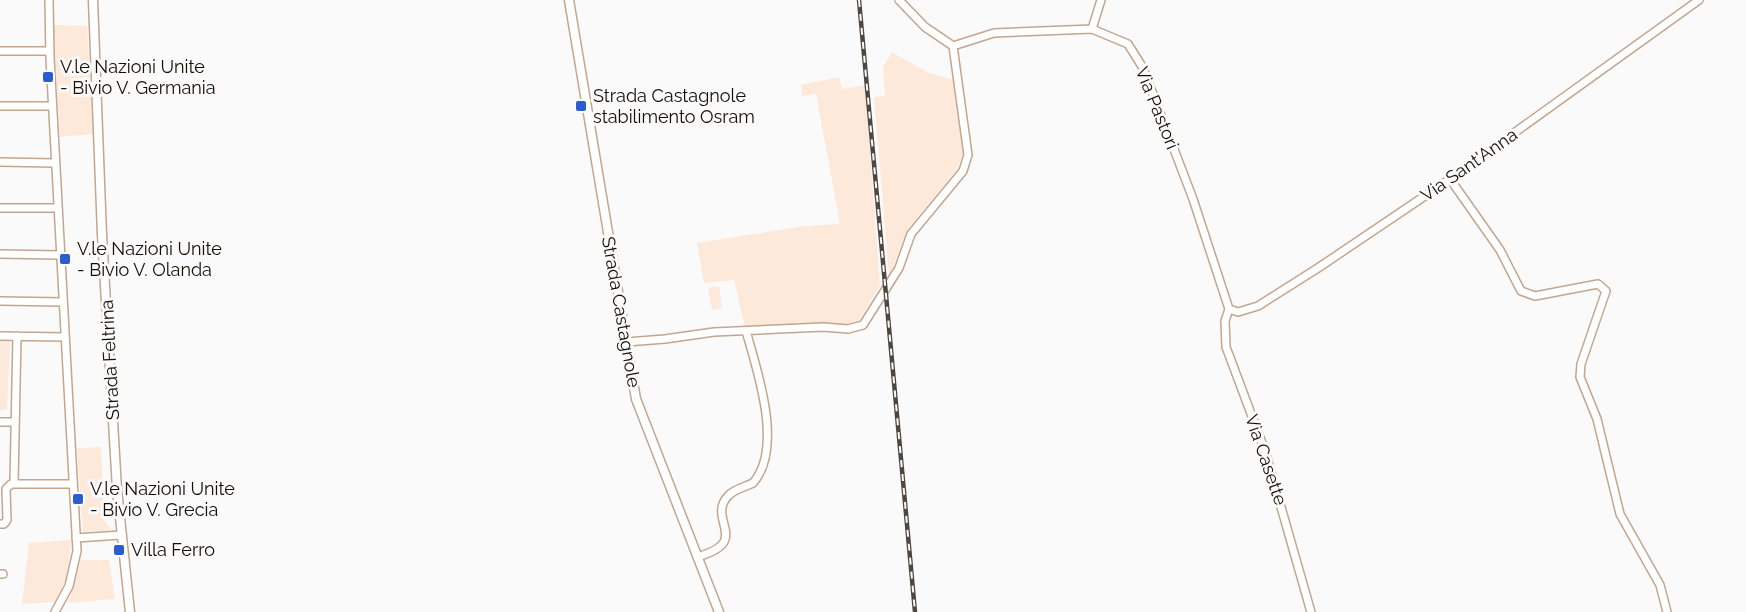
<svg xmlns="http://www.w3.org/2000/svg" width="1746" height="612" viewBox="0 0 1746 612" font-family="Raleway,sans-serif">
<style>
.green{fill:#fde9d9}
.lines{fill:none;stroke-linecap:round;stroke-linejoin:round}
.minor-casing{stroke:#c3a68e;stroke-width:10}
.major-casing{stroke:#c3a68e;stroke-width:11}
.minor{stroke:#fff;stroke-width:7}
.major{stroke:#fff;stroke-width:8}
.rail-casing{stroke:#4e4741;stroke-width:4.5}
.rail{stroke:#fafafa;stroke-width:2;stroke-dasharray:7;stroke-linecap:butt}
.poi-dot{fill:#295ecb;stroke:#fafafa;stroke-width:2}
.labels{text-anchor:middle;stroke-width:6;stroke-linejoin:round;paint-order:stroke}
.poi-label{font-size:18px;fill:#170d05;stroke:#fafafa;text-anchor:start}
.street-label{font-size:18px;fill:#170d05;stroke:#fafafa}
</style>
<rect width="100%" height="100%" fill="#fafafa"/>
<!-- green -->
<path class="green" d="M53,25L87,26L93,134L60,137Z
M892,52L927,72L954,80L963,154L958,167L945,184L908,228L889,276L874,97L885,96L883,67Z
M839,77L842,89L865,85L880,285L855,326L746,331L734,280L704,283L697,243L805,226L840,224L816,94L802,96L801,85Z
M719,286L722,308L712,310L708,288Z
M0,341H10L7,410H0Z
M101,447L104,520L111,530L83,532L77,448Z
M71,540L67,576L56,602L22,604L29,543Z
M81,560H109L115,599L68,603Z"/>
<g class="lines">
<defs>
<path id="minor" d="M49,0L50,58L77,551L69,586L55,612
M899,0L925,27L953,46
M1092,29L1101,0
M953,46L994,33L1092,29L1128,44L1143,68L1193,199L1229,309
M0,51H50
M0,106H52
M0,162L55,163
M1450,179L1500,250L1521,291L1535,296L1598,284L1606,291L1581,364L1580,377L1597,419L1620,514L1660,585L1667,612
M0,208H58
M0,254L60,255
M0,301L63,302
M1229,309L1238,312L1258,306L1318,268L1450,179L1699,0
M1229,309L1225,321L1226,347L1265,451L1311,612
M0,336L64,337
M626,342L665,339L714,332L823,327L848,329L863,325L899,268L911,234L963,171L968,155L953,46
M0,422H15
M14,483L17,336
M0,524H4L7,520L6,489L11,484H73
M76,538L121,535
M697,557C753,541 706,520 728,496C734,489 745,487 753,483C784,448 757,370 746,331
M0,574H3"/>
<path id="major" d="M93,0L102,235L117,489L130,612
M569,0L636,399L719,612"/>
</defs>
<!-- minor casing -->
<use href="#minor" class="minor-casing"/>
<!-- major casing -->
<use href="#major" class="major-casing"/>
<!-- minor -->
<use href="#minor" class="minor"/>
<!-- major -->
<use href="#major" class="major"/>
<defs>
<path id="rail" d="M859,0L915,612"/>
</defs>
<!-- rail casing -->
<use href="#rail" class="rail-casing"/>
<!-- rail -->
<use href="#rail" class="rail"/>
</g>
<!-- markers -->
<g class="poi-dot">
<rect x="42" y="71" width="12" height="12" rx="3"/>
<rect x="575" y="100" width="12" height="12" rx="3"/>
<rect x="59" y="253" width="12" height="12" rx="3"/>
<rect x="72" y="493" width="12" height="12" rx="3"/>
<rect x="113" y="544" width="12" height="12" rx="3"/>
</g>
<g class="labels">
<!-- poi labels -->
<g class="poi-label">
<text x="60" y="73">V.le Nazioni Unite<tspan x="60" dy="21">- Bivio V. Germania</tspan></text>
<text x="593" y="102">Strada Castagnole<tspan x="593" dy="21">stabilimento Osram</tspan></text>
<text x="77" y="255">V.le Nazioni Unite<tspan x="77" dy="21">- Bivio V. Olanda</tspan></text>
<text x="90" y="495">V.le Nazioni Unite<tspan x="90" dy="21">- Bivio V. Grecia</tspan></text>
<text x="131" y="556">Villa Ferro</text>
</g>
<!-- street labels -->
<g class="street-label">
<text transform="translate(1157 108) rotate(68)" y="6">Via Pastori</text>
<text transform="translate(1469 165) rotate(-35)" y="6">Via Sant'Anna</text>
<text transform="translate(621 312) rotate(80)" y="6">Strada Castagnole</text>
<text transform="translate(110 360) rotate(-93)" y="6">Strada Feltrina</text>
<text transform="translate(1266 460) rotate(71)" y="6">Via Casette</text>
</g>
</g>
</svg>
